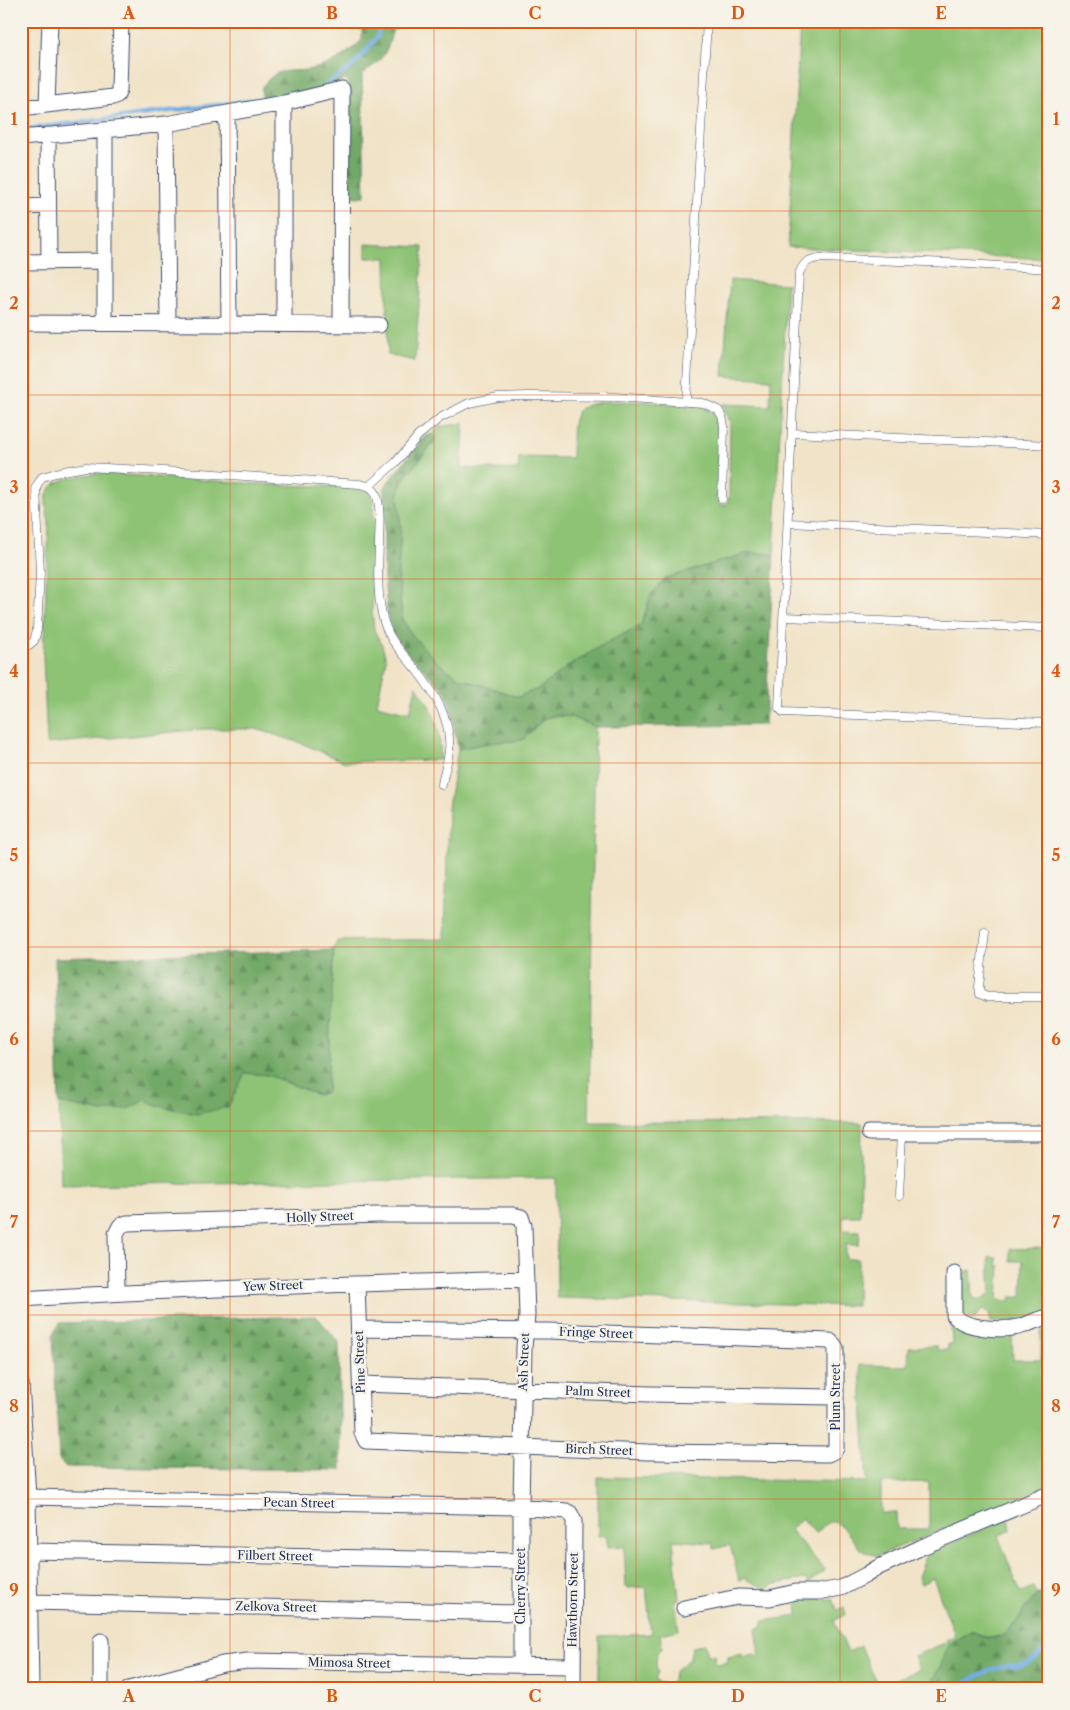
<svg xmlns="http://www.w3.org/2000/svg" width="1070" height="1710" viewBox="0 0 1070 1710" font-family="'Libre Caslon Text',serif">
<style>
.green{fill:#8ec375;stroke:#54796a;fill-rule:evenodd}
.forest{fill:url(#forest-firs);stroke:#466c62}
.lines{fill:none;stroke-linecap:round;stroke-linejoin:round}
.stream{stroke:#71abe2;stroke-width:4.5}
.service-casing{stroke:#3b4a6e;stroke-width:9}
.minor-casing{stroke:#3b4a6e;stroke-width:17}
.service{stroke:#fff;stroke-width:8}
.minor{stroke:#fff;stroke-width:15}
.grid{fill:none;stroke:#de5710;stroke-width:1;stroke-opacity:0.55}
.labels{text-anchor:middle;stroke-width:5;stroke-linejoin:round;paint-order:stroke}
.street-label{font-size:12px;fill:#1b2f5e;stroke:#f7f3e8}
.neatline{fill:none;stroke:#de5710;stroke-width:2}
.grid-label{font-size:16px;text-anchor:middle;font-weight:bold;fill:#de5710}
</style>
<defs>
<pattern id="forest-firs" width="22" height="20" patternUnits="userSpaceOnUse" patternTransform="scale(1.25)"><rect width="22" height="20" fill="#72a966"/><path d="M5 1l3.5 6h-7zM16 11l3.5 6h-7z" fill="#5d8a57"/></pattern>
</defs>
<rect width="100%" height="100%" fill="#f7f3e8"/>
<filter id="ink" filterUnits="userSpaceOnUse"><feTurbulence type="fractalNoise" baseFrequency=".02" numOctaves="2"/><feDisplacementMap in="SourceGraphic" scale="10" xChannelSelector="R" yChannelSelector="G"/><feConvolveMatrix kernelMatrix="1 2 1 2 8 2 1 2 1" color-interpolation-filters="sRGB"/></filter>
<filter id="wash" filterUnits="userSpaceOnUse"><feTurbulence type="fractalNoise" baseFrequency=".0096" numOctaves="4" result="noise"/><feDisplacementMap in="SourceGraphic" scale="20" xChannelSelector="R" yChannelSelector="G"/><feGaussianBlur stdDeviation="1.12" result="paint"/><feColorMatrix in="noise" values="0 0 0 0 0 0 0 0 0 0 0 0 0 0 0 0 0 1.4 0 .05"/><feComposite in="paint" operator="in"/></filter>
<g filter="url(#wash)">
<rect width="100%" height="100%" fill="#f1e3c7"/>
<!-- green -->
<path class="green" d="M800,21H1049V259L788,247Z
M366,244L423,247L415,361L388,355L386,258H366Z
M730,280L787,284L774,554L748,553L666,578L651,595L641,625L599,647L567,667L540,688L518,697L460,678L437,662L412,635L402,619L398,574V495L403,479L434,443L435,438L432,434L440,427L464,423L462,468L518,470L519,457L572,458C573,444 570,424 577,412C588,393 679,405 701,406C706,408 711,410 714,414C728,431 718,477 716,498L720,505H726L729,498L730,423L723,404L770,406L771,379L723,376Z
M97,473L274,485L359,487L369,492L373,501L374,530L372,610L374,630L382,645L386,659L377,705L410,713L416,686C434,709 442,731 440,760L345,762L301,743L256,729H205L47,744L43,657L49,522C37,478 63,480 97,473Z
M569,716L595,727L589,1122L862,1123L860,1216H843V1230L860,1231L859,1245H846V1259H858L857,1306L557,1298L556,1178L61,1185L59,1103L103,1112L129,1108L145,1100L159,1106L228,1107L244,1073L268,1075L318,1095L334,950L337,941L445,939L448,807L458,749L488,743L523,740L536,726L547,717Z
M1047,1248L1049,1277L1046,1278V1303H1049V1311L1025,1321L990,1322L989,1312L982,1310L978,1313L976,1318L974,1319L961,1314V1273L971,1270L973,1298L981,1300L991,1293L989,1257H997V1265L1000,1266L998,1300L1010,1301L1011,1297H1022L1023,1261H1010V1249Z
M951,1321L1012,1332L1013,1360H1041V1331H1049V1486L877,1556C872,1554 866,1553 862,1550C852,1543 842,1516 827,1523C823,1525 819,1531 816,1534L802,1518L790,1530L825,1570L809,1583L804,1579L771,1585L768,1590L744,1578L739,1580L730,1545L714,1549L712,1543L673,1540L679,1599L675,1600L679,1630L660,1634L662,1649L657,1652L656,1665L658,1672L655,1679L660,1683L669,1684L673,1679L674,1672L690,1658L692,1647L705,1644L708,1655H714L716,1664L728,1662V1657L742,1654L743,1657L760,1654L756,1629L762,1626L763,1621L798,1616L797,1598L833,1599L837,1610L844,1607L846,1614L834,1621L848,1652L861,1646L878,1686L919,1670L914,1656L947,1642L946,1640L955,1635L933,1578L921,1584L918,1577L927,1554L1008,1518L1011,1530L998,1536L1020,1592L1034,1587L1038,1595L1025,1608L1016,1623L1000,1636L990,1638L971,1631L951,1643L937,1674L923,1689H599V1636L651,1634L646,1587L626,1588L624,1546L608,1547L606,1535L598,1536V1477L867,1482L860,1365L908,1366L909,1347L937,1346V1350H948V1344H952ZM929,1482V1529H897L896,1513H881V1483Z"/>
<!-- forest -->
<path class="forest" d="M362,21H395C388,49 387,58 362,74L365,196L356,197L351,195L349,191L348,81L346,79L336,85L263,102L261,89C277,64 288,74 312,69C331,65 348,54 362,40Z
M432,434L435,438L434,442L403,479L398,495L401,526L398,574L402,619L412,635L437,662L460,678L518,697L540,688L567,667L599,647L641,625L651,595L666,578L748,553L774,554L765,725L595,727C581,721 561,710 546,718C537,723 530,733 523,740L488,743L458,749L453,719L446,692L411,657L393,634L388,618L384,578V490L387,483L425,436Z
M334,950L327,1092L318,1095L268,1075L245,1073L228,1107L197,1114L159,1106L145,1100L129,1108L103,1112L59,1103L55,958Z
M316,1316L339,1342L341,1470L66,1467L59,1460L53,1334L60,1323Z
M1049,1590V1689H923L937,1674L950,1643L971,1631C976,1633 983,1637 989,1638C1012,1641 1022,1606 1038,1595C1041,1593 1045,1592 1049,1590Z"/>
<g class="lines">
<!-- stream -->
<path class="stream" d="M324,87L355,64L378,36L379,21
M21,130L263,99
M956,1689C970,1679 984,1671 1001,1667C1006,1665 1011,1666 1016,1666C1032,1665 1040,1654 1049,1642"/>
</g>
</g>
<g filter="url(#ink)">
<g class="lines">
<defs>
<path id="service" d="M1049,269L952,263L820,258C808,259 803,263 799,274L779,708L783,712L1049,723
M686,401L707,21
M792,433L1049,445
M369,486L396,462L419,435L440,418L469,403L498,397L529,396L615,397L703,403L718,410L722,416L724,426L722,499
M788,523L1049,535
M784,617L1049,628
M21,648L29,645L34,641L37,630L40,572L36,487L42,477L63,471L86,467L201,473L359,484C365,485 371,486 375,492C382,505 379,531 379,545C378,568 377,592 382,614C387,639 400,650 415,668C434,692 452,720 449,751C448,763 443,774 442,785
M985,932L979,987L980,994L987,997H1049
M899,1196L902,1133"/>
<path id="minor" d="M47,105L50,21
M21,108L113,97L117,95L119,90L121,21
M227,113L229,323
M166,124L168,323
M48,135L49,262
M21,138L166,124L284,103L342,89L341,324
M21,207L48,206
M21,262L105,261
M21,323L379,325
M105,323V131
M284,324V103
M869,1133H1049
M954,1273V1315C965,1330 1006,1331 1022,1326C1031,1323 1039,1318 1049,1317
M357,1284L362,1433L366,1441L648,1452L828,1454L834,1451L836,1448V1348L834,1345L830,1341L548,1331L359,1329
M117,1293L116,1234L120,1226L127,1223L378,1215H513L521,1217L524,1226L527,1315L524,1347L521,1507V1666
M21,1299C189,1288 357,1284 526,1279
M21,1383L28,1497L31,1689
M361,1384L650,1394L835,1397
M28,1497L521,1507L566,1511L570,1513L574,1521L573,1689
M29,1551L521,1561
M31,1602L521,1613
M684,1608L738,1597L770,1598L796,1592H818L841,1588L866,1575L877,1568L922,1547L1049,1494
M101,1689V1641
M129,1689L223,1664L248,1661L572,1666"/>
</defs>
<!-- service casing -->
<use href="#service" class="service-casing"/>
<!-- minor casing -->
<use href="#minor" class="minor-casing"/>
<!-- service -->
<use href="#service" class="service"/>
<!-- minor -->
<use href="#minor" class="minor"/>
</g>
</g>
<!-- grid -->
<path class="grid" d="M230,21V1689M434,21V1689M636,21V1689M840,21V1689M21,211H1049M21,395H1049M21,579H1049M21,763H1049M21,947H1049M21,1131H1049M21,1315H1049M21,1499H1049"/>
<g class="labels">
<!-- street labels -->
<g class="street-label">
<text transform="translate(320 1217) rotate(-2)" y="4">Holly Street</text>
<text transform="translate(273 1286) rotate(-2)" y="4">Yew Street</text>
<text transform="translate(596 1333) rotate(2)" y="4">Fringe Street</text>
<text transform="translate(360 1362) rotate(-92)" y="4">Pine Street</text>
<text transform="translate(524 1362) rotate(-88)" y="4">Ash Street</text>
<text transform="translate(598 1392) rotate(2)" y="4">Palm Street</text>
<text transform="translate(836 1397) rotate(-90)" y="4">Plum Street</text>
<text transform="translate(599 1450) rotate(2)" y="4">Birch Street</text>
<text transform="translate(299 1503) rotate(1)" y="4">Pecan Street</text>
<text transform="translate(275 1556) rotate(1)" y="4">Filbert Street</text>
<text transform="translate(521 1586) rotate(-90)" y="4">Cherry Street</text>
<text transform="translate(573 1600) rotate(-89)" y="4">Hawthorn Street</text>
<text transform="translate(276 1607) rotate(1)" y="4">Zelkova Street</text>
<text transform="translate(349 1663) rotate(1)" y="4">Mimosa Street</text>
</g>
</g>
<!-- margin -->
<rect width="1070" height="1710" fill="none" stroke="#f7f3e8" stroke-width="55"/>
<rect x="28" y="28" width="1014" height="1654" class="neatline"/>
<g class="grid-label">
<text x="129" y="19">A</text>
<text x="332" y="19">B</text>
<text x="535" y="19">C</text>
<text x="738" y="19">D</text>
<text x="941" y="19">E</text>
<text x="14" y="125">1</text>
<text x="1056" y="125">1</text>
<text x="14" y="309">2</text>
<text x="1056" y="309">2</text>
<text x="14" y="493">3</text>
<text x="1056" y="493">3</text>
<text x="14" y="677">4</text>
<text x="1056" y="677">4</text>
<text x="14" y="861">5</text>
<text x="1056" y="861">5</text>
<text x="14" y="1045">6</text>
<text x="1056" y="1045">6</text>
<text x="14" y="1228">7</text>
<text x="1056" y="1228">7</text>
<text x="14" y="1412">8</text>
<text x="1056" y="1412">8</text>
<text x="14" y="1596">9</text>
<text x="1056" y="1596">9</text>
<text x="129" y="1702">A</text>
<text x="332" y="1702">B</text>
<text x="535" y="1702">C</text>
<text x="738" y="1702">D</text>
<text x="941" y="1702">E</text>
</g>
</svg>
